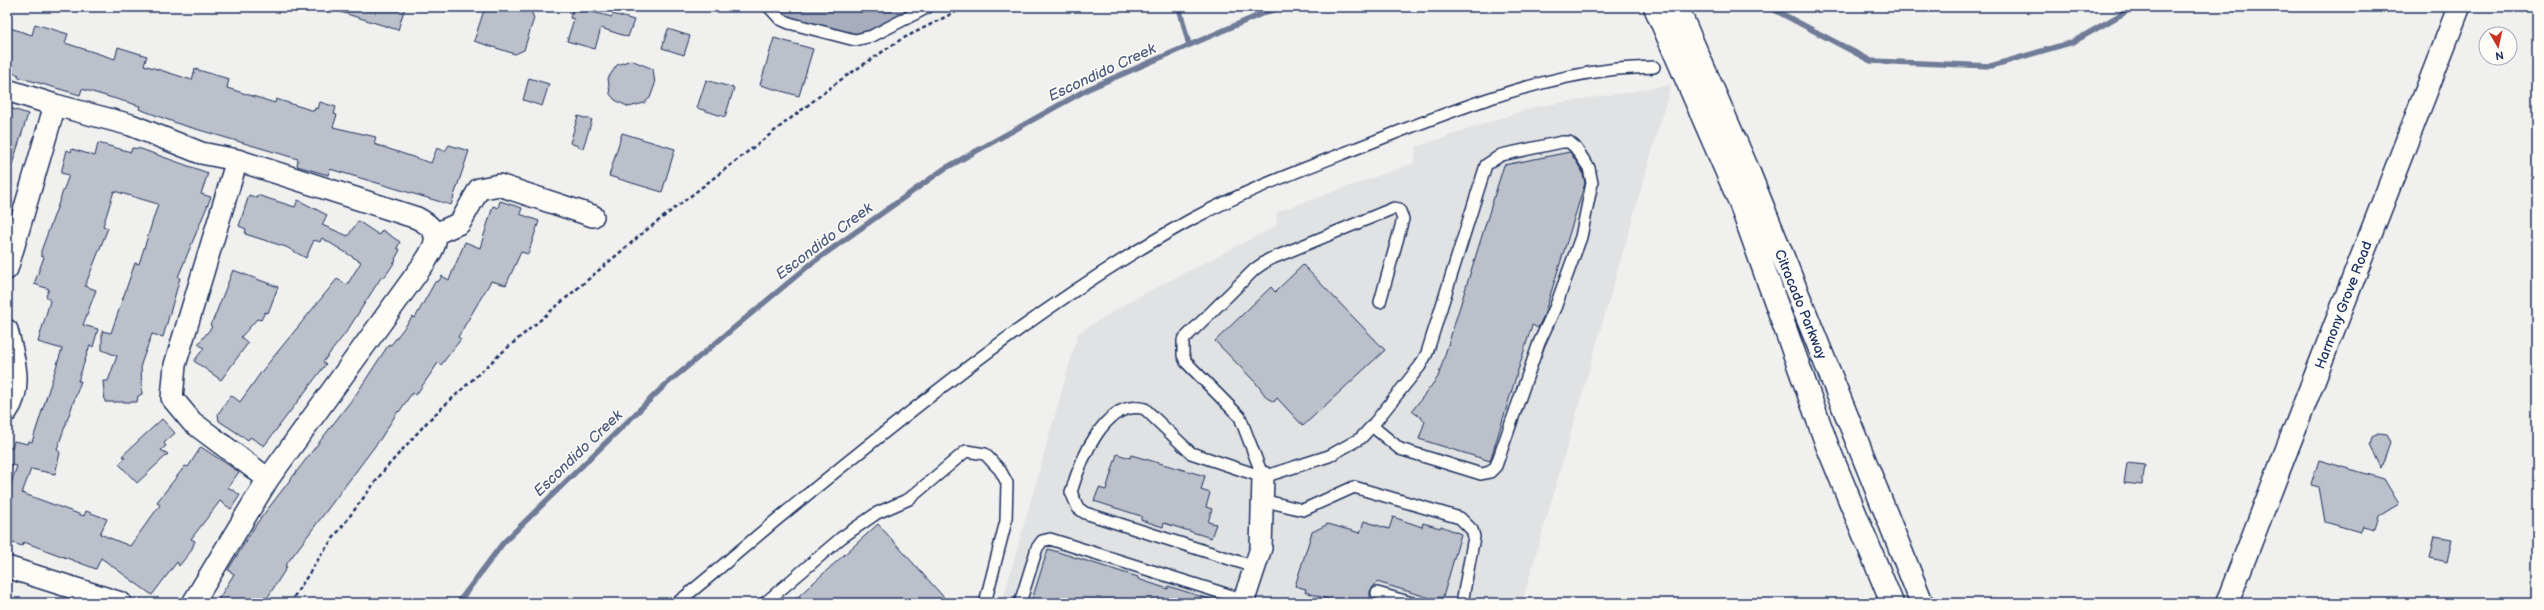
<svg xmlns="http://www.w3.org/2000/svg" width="2544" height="610" viewBox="0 0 2544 610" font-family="'Balsamiq Sans',sans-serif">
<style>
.built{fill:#e0e2e3}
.water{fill:#a7adbd;stroke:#6f7b97}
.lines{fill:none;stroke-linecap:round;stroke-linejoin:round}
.stream{stroke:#6f7b97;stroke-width:5.5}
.building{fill:#bbc0ca;stroke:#1b2f5e}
.lane-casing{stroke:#1b2f5e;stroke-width:14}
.street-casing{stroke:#1b2f5e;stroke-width:24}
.secondary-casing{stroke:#1b2f5e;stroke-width:25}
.path{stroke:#1b2f5e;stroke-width:2.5;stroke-dasharray:4 3;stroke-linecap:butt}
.lane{stroke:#fdfcf7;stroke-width:11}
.street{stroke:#fdfcf7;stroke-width:21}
.secondary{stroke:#fdfcf7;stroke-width:22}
.labels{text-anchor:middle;stroke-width:3;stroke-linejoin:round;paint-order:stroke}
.street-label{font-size:14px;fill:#1b2f5e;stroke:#fdfcf7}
.water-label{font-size:15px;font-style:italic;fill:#4c5b7f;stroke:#fdfcf7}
</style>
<rect width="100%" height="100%" fill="#f0f0ee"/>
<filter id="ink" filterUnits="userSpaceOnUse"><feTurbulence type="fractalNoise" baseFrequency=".025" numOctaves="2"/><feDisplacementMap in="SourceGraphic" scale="8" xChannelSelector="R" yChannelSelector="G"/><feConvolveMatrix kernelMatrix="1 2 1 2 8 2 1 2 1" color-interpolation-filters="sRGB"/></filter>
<g filter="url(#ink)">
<!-- built -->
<path class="built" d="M1671,85L1522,603H1002L1078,333L1136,298L1276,226L1277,212L1414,163L1416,147L1534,107Z"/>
<!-- water -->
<path class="water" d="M777,7H917L869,34L854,37L795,20L782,13Z"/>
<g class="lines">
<!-- stream -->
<path class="stream" d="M1179,7L1189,45
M1769,7L1871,61L1991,66L2073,42L2134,7
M458,603L503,543L664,386L812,263L944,169L1088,89L1266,12L1283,7"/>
</g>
<!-- building -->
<path class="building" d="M335,7H405L398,30L334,10Z
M485,7L530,9L534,18L524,50L515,54L474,41Z
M573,7L612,17L613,14L634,20L628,37L601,28L595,49L567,41L574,19L570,18Z
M35,24L68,34L65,43L115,59L118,47L147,56L144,65L192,80L195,69L229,79L227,88L275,103L276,99L314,111L315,108L318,109L320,102L336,107L334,114L337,115L333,127L376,137L374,144L431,163L437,148L445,151L449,145L469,151L451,205L330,169L328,175L297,166L298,159L179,124L139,109L140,106L82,89L80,95L18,77L19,75L7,71V27L32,35Z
M668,29L690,36L684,55L662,48Z
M774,38L813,49L799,96L760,85Z
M631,60L653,69L655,84L650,98L644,103L629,107L615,100L610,94L608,78L617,65Z
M529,78L549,84L542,106L523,100Z
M706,80L734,88L725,117L697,108Z
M7,107L28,114L10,171L7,170Z
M578,116L592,120L583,148L570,143Z
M622,133L675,149L662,192L609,176Z
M98,143L131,152L132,148L141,149L208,173L201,194L211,197L178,277L180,278L163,337L152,334L141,364L142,394L138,396L137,402H105L103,381H108L117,356L102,350V331L111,333L135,263L139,264L158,204L114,191L103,226L108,228L85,286L96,290L83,325L98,329L93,347L90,345L78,381H81L57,449L60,453L55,474L31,469L22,493L84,516L86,511L107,519L100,534L130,546L160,505L157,502L185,466L188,467L201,447L239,472L228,487L240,495L231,509L220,501L191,539L195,541L191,551L179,566L177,562L152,595L101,558L96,569L24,542L22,546L7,541V488L9,489L17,466L7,464V447L12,448L14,441L28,444L29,441L32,442L62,349L38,342L50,301L46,296L49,289L34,284L44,257L41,256V251L69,175L61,173L67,150L71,152L72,149L95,156Z
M1570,152L1582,171L1585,183L1583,190L1544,315L1538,328L1532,325L1490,461L1419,439L1425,421L1412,411L1438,377L1504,165Z
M249,195L257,198V195L295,207L298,200L327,215L322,225L348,236L358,221L379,235L382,230L400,242L397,248L400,250L395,259L396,260L384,278L382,276L347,331L323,362L326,364L264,446L250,437L248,440L219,421L218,414L231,395L240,402L262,371L337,279L347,285L361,262L322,238L320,242L314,240L306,258L286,247L245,234L246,229L239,226Z
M500,201L522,208L520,214L539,221L528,254L521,252L506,285L491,281L458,337L461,339L441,365L438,363L416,395L412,393L399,412L398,411L381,438L285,566L287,567L264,603H216L234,574L228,570L257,523L357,393L389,344L391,345L413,316L415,318L435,282L439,281L442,276L449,280L465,242L480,248L493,206L498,208Z
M1303,265L1385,350L1303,426L1277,398L1274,402L1267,398L1256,383L1215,341L1271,287L1275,292Z
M233,270L278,287L268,313L265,312L261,320L257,319L241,337L248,343L221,380L194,361L204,348L198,344L212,327L210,325L214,318Z
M162,419L175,433L164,443L166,446L161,450L168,454L137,483L119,464L125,458L122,456Z
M2378,434L2386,435L2390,442L2381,468L2370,444L2372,437Z
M1117,454L1130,458L1131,455L1205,476L1201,490L1210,493L1206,507L1212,509L1208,522L1216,524L1211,538L1164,523L1163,527L1141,520V516L1094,501L1099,488L1106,490Z
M2319,460L2384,479L2399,504L2379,516L2375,529L2363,526L2360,532L2325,522L2319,487L2311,485Z
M2127,463L2145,465L2142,485L2124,483Z
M1393,517L1422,527L1423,523L1440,528L1441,526L1461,534L1443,597L1430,598L1377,582L1370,591V603H1340L1305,592L1306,589L1295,586L1312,532L1328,524L1360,533L1364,521L1389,529Z
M878,524L949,603H791Z
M2435,536L2452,539L2447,562L2430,558Z
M1048,549L1138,577V579L1168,589V586L1212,600L1211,603H1031Z"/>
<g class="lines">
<defs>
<path id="lane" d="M769,7L780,19L789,23L855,40L872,36L928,7
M1263,477L1240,417L1186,362L1183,355V340L1255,269L1268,260L1394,208L1399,209L1403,219L1380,302
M1262,500L1303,510L1354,487L1460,518L1472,530L1474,537L1462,603
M1255,567L1085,513L1078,508L1071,492C1080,462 1105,397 1145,409L1191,453L1263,477L1329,456L1361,438L1372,426L1400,449L1481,474L1490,472L1496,466L1539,343L1555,308L1581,237L1592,183L1589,168L1575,147L1569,142H1562L1501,155L1486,165L1427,353L1420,366L1372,426
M1377,593L1412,603
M677,603C714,574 749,542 786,512C915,407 1046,299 1192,219C1252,187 1317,164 1380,139C1451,111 1533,79 1609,70C1624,68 1639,68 1654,67
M765,603L841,538L877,513L909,499L966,451L985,454L1000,470L1007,483L1006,521L985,603
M1020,603L1037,548L1042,541L1050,539L1248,601"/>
<path id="street" d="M7,90L55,105L131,125L201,153L237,160L417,218C442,231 438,242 425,262L268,479L193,603
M237,160L175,365L172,398L192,422L268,479
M435,234L460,223L479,189L499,185L593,216
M7,269L55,105
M7,330C13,354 24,388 7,411
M7,567L121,603
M1243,603L1261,548L1263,477"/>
<path id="secondary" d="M1655,7L1739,200L1827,445L1892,603
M1677,7L1748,170L1922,603
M2227,603L2459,7"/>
</defs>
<!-- lane casing -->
<use href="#lane" class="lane-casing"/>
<!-- street casing -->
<use href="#street" class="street-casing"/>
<!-- secondary casing -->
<use href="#secondary" class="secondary-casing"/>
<!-- path -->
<path class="path" d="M290,603L323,552L385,469L429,420L499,355L644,232L839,81L900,40L965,7"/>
<!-- lane -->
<use href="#lane" class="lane"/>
<!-- street -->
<use href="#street" class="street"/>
<!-- secondary -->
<use href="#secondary" class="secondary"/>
</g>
</g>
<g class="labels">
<!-- street labels -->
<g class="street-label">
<text transform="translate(1801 304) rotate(68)" y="5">Citracado Parkway</text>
<text transform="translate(2343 305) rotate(-69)" y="5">Harmony Grove Road</text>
</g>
<!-- water labels -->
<g class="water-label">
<text transform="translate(1102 72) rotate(-25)" y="5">Escondido Creek</text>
<text transform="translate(824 241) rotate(-37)" y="5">Escondido Creek</text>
<text transform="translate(578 453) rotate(-44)" y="5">Escondido Creek</text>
</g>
</g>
<!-- margin -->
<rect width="2544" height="610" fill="none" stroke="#fdfcf7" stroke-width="24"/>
<rect x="12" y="12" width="2520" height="586" fill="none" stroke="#1b2f5e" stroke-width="1.5" filter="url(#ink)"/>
<!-- north arrow -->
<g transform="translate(2498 46) rotate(171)"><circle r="19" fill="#fdfcf7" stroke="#a3aaba"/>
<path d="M0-3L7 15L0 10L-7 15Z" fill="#c8321e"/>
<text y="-6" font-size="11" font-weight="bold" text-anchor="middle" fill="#1b2f5e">N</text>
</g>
</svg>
